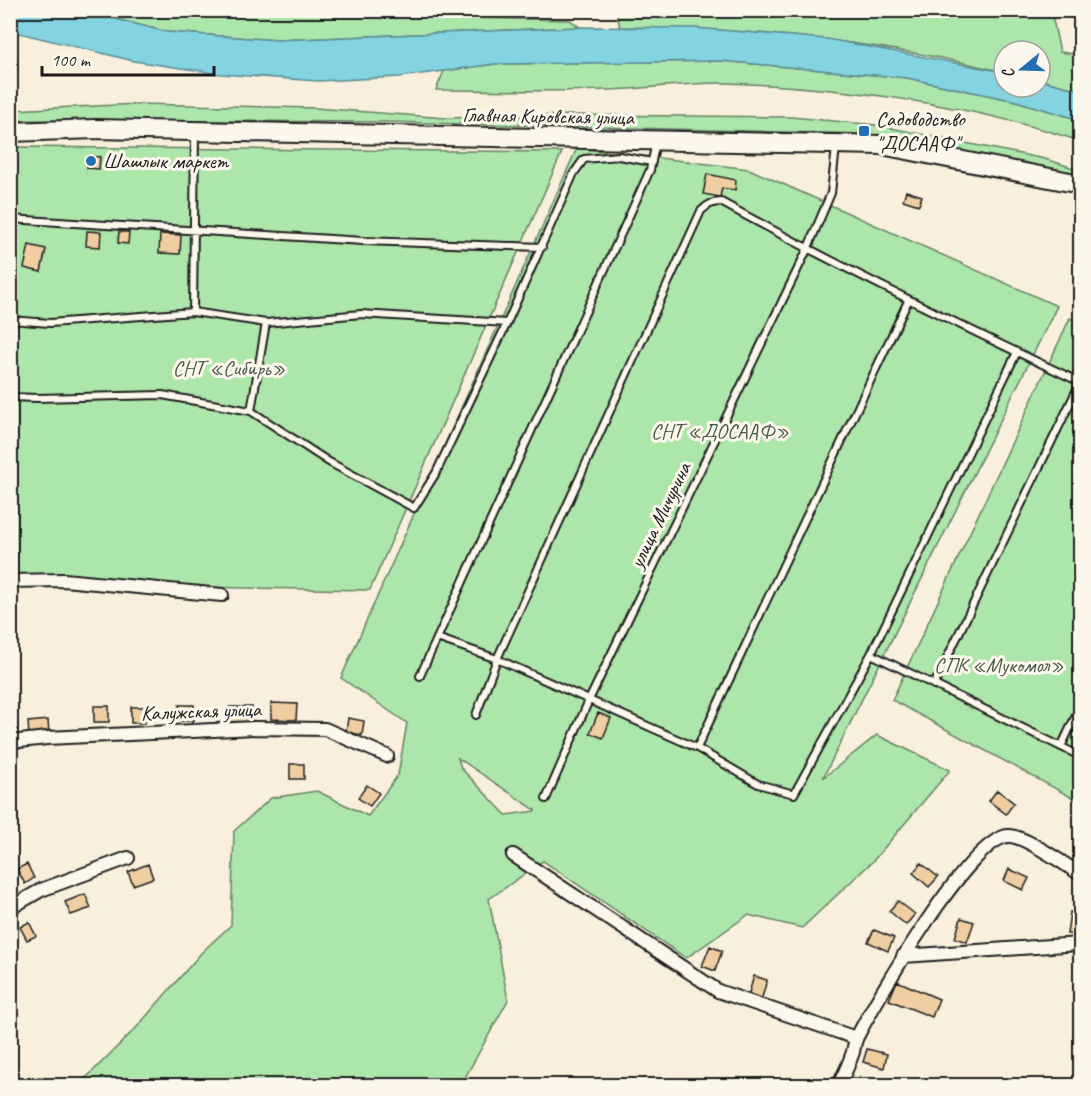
<svg xmlns="http://www.w3.org/2000/svg" width="1091" height="1096" viewBox="0 0 1091 1096" font-family="Caveat,sans-serif">
<style>
.green{fill:#ade6ab;stroke:#648164;stroke-width:1.5;fill-rule:evenodd}
.water{fill:#84d3e1;stroke:#5a8a92;stroke-width:1.5}
.building{fill:#efcfa1;stroke:#1c1c1c;stroke-width:1.5}
.lines{fill:none;stroke-linecap:round;stroke-linejoin:round}
.service-casing{stroke:#1c1c1c;stroke-width:10}
.minor-casing{stroke:#1c1c1c;stroke-width:16}
.secondary-casing{stroke:#1c1c1c;stroke-width:22}
.service{stroke:#fbf7ec;stroke-width:6}
.minor{stroke:#fbf7ec;stroke-width:12}
.secondary{stroke:#fbf7ec;stroke-width:18}
.poi-dot{fill:#1f6fb2;stroke:#fbf7ec;stroke-width:2}
.labels{text-anchor:middle;stroke-width:6;stroke-linejoin:round;paint-order:stroke}
.street-label{font-size:21px;fill:#1c1c1c;stroke:#fbf7ec}
.poi-label{font-size:21px;fill:#1c1c1c;stroke:#fbf7ec;text-anchor:start}
.park-label{font-size:21px;fill:#485947;stroke:#fbf7ec}
</style>
<rect width="100%" height="100%" fill="#f9efdd"/>
<filter id="ink" filterUnits="userSpaceOnUse"><feTurbulence type="fractalNoise" baseFrequency=".0167" numOctaves="2"/><feDisplacementMap in="SourceGraphic" scale="12" xChannelSelector="R" yChannelSelector="G"/><feConvolveMatrix kernelMatrix="1 2 1 2 8 2 1 2 1" color-interpolation-filters="sRGB"/></filter>
<g filter="url(#ink)">
<!-- green -->
<path class="green" d="M323,10L349,15L570,20L580,27L277,40L167,32L84,11Z
M616,11H1051L1060,52L1080,55V90L1040,80V51H1004V72C878,41 749,28 620,27Z
M721,61L907,78L1016,101L1080,120V141C968,104 846,87 727,83C688,82 648,89 609,90C552,92 494,90 436,90L444,71L495,64Z
M138,104L315,108L446,118L574,115L791,117L876,125L1045,159L1080,170V175L869,134L386,122L11,120V110Z
M11,147L562,152L370,590L11,584Z
M577,148L749,169L1057,306L823,778L877,735L950,770L873,861L802,928L748,915L686,958L543,861L489,899L508,1000L461,1085L78,1086L137,1027L202,952L231,925L234,831L271,798L317,791L368,816L398,775L407,723L341,678ZM458,758L535,810V811L506,815L461,768Z
M1070,318L1080,323V802L892,700Z"/>
<!-- water -->
<path class="water" d="M10,11H84L167,32L277,40L580,27L695,28L827,39L1004,72V87H1040V80L1080,90V120L1016,101L907,78L721,61L495,64L400,77L318,81L221,74L134,61L11,31Z"/>
<!-- building -->
<path class="building" d="M88,156L100,157L99,169L87,168Z
M707,174L736,180L735,190L722,188L720,197L703,194Z
M906,191L922,196L919,205L903,200Z
M87,231L101,232L100,247L86,246Z
M119,232H129L128,244L118,243Z
M160,234L181,235L180,254L159,253Z
M29,245L46,249L41,272L24,268Z
M271,703L297,704L296,720L271,719Z
M179,705H194V721H180Z
M94,706H109V722H94Z
M131,707H145V723H131Z
M229,707H252V722H229Z
M598,713L611,718L603,738L590,733Z
M348,718L364,721L362,735L346,732Z
M48,720L49,734L29,735L28,722Z
M290,764H304V779H290Z
M367,785L379,793L370,806L358,798Z
M997,790L1014,803L1006,814L989,801Z
M921,863L938,877L929,887L913,873Z
M27,864L34,878L25,884L17,869Z
M148,864L153,878L133,885L128,872Z
M1009,869L1029,878L1023,890L1004,881Z
M85,894L91,908L71,915L65,902Z
M898,901L915,914L906,925L889,911Z
M1070,912L1080,914V935L1067,934Z
M961,918L974,922L967,942L955,938Z
M29,922L36,936L27,940L20,927Z
M874,930L894,938L888,951L868,942Z
M710,946L722,951L715,971L702,966Z
M754,976L767,980L761,1001L748,996Z
M897,981L939,999L932,1017L889,1000Z
M867,1049L887,1054L884,1068L863,1062Z"/>
<g class="lines">
<defs>
<path id="service" d="M10,219L363,241L542,247
M193,312L195,132
M10,320L50,323L193,312L266,323L361,314L507,323
M10,397L37,398L162,395L251,411L329,462L414,508L436,473L507,323L574,173L584,159L619,156L652,162
M251,411L266,323
M437,638L497,659L697,748L758,784L794,794L871,654L1080,756
M871,654L1017,352
M420,676L650,170L656,142
M934,685L1080,383
M476,715L497,659L701,211C707,205 712,202 721,202C839,267 959,325 1080,382
M1061,747L1080,707
M697,748L908,301
M546,799L589,700L807,250L831,193L836,147"/>
<path id="minor" d="M10,581L64,580L222,595
M10,742L47,738L255,728L325,729L387,756
M513,855L718,991L856,1038
M10,908L41,890L128,858
M903,956L1080,944
M838,1086C844,1075 849,1064 853,1052C854,1046 855,1040 858,1035C877,999 969,839 1008,836C1024,835 1066,865 1080,874"/>
<path id="secondary" d="M10,132L96,129L882,145L1080,184"/>
</defs>
<!-- service casing -->
<use href="#service" class="service-casing"/>
<!-- minor casing -->
<use href="#minor" class="minor-casing"/>
<!-- secondary casing -->
<use href="#secondary" class="secondary-casing"/>
<!-- service -->
<use href="#service" class="service"/>
<!-- minor -->
<use href="#minor" class="minor"/>
<!-- secondary -->
<use href="#secondary" class="secondary"/>
</g>
</g>
<!-- markers -->
<g class="poi-dot">
<rect x="858" y="125" width="12" height="12" rx="3"/>
<circle cx="91" cy="161" r="6"/>
</g>
<g class="labels">
<!-- street labels -->
<g class="street-label">
<text transform="translate(548 116) rotate(1)" y="7">Главная Кировская улица</text>
<text transform="translate(660 515) rotate(-64)" y="7">улица Мичурина</text>
<text transform="translate(201 711) rotate(-2)" y="7">Калужская улица</text>
</g>
<!-- poi labels -->
<g class="poi-label">
<text x="876" y="126">Садоводство<tspan x="876" dy="24">"ДОСААФ"</tspan></text>
<text x="103" y="168">Шашлык маркет</text>
</g>
<!-- park labels -->
<g class="park-label">
<text x="229" y="375">СНТ «Сибирь»</text>
<text x="720" y="438">СНТ «ДОСААФ»</text>
<text x="999" y="672">СПК «Мукомол»</text>
</g>
</g>
<!-- margin -->
<rect width="1091" height="1096" fill="none" stroke="#fbf7ec" stroke-width="36"/>
<rect x="18" y="18" width="1055" height="1060" fill="none" stroke="#1c1c1c" stroke-width="2" filter="url(#ink)"/>
<!-- north arrow -->
<g transform="translate(1022 69) rotate(251)"><circle r="28" fill="#fbf7ec" stroke="#a29f99" stroke-width="1.5"/>
<path d="M0-4.5L10 22L0 15L-10 22Z" fill="#1f6fb2"/>
<text y="-9" font-size="16" font-weight="bold" text-anchor="middle" fill="#1c1c1c">С</text>
</g>
<!-- scale -->
<path d="M42 66v9h172v-9" fill="none" stroke="#1c1c1c" stroke-width="3"/>
<text x="51" y="66" font-size="18" fill="#1c1c1c" stroke="#fbf7ec" stroke-width="4.5" paint-order="stroke">100 m</text>
</svg>
